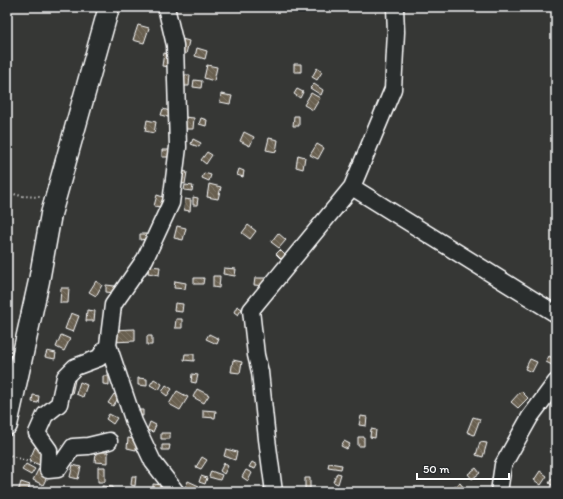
<svg xmlns="http://www.w3.org/2000/svg" width="563" height="499" viewBox="0 0 563 499" font-family="Itim,sans-serif">
<style>
.building{fill:url(#building-back-hatch);stroke:#fff}
.lines{fill:none;stroke-linecap:round;stroke-linejoin:round}
.minor-casing{stroke:#fff;stroke-width:19}
.major-casing{stroke:#fff;stroke-width:23}
.path{stroke:#fff;stroke-width:2;stroke-dasharray:1 3;stroke-linecap:butt}
.minor{stroke:#2a2d2e;stroke-width:16}
.major{stroke:#2a2d2e;stroke-width:20}
</style>
<defs>
<pattern id="building-back-hatch" width="6" height="6" patternUnits="userSpaceOnUse"><rect width="6" height="6" fill="#685e4f"/><path d="M-1 5l2 2M0 0l6 6M5-1l2 2" fill="none" stroke="#7f7669"/></pattern>
</defs>
<rect width="100%" height="100%" fill="#363735"/>
<filter id="ink" filterUnits="userSpaceOnUse"><feTurbulence type="fractalNoise" baseFrequency=".025" numOctaves="2"/><feDisplacementMap in="SourceGraphic" scale="8" xChannelSelector="R" yChannelSelector="G"/><feConvolveMatrix kernelMatrix="1 2 1 2 8 2 1 2 1" color-interpolation-filters="sRGB"/></filter>
<g filter="url(#ink)">
<!-- building -->
<path class="building" d="M138,25L149,28L144,43L133,40Z
M182,39L189,41L186,54L179,52Z
M197,48L207,51L205,59L195,56Z
M164,53L172,55L171,67L162,66Z
M294,64H301V72H294Z
M207,65L217,67L214,81L204,78Z
M317,68L322,72L317,80L312,77Z
M182,75H190L189,86H181Z
M194,80L202,81L201,88L193,87Z
M314,84L323,90L321,95L310,88Z
M297,89L303,92L300,98L294,94Z
M311,93L320,98L313,110L304,105Z
M221,94L232,96L230,104L220,102Z
M163,109L173,112L171,118L161,115Z
M294,116H299V126H293Z
M184,117L194,118L193,129H183Z
M201,118L207,120L206,126L199,124Z
M147,120L156,122L154,133L145,131Z
M244,132L254,137L250,146L240,141Z
M269,138L278,140L276,152L266,150Z
M193,139L201,143L199,147L191,144Z
M317,144L324,148L318,159L310,155Z
M162,150H172V157H162Z
M207,152L212,155L206,164L201,160Z
M298,155L305,157L303,169L296,167Z
M239,169L244,171L243,177L237,175Z
M181,171L187,172L185,184L179,183Z
M204,173L211,175L209,181L202,178Z
M209,184L221,187L218,199L207,197Z
M185,185L193,186L192,191L184,190Z
M157,195L163,197L160,207L154,206Z
M193,197L198,198L197,205H193Z
M185,199L191,200L190,211L184,210Z
M248,225L256,231L250,239L242,233Z
M177,226L186,228L183,240L174,238Z
M278,233L286,240L279,248L271,242Z
M140,234H146V239L140,240Z
M280,250L285,255L281,259L276,254Z
M149,266L160,267L159,275L148,273Z
M224,268L236,269L235,276L223,274Z
M213,276H220L219,288L213,287Z
M194,278H204L203,284H194Z
M255,278H266V286L254,285Z
M96,281L102,285L96,296L89,292Z
M175,281L186,283L185,289L174,288Z
M106,285L115,286V293L106,292Z
M61,288H69L68,303H60Z
M175,303L183,304L182,312L174,311Z
M237,306L242,309L238,315L234,312Z
M87,310L95,311L94,321H86Z
M71,313L79,316L73,332L65,329Z
M176,319H182V328H175Z
M135,329V341L111,342V330Z
M209,334L219,339L217,344L206,339Z
M61,335L70,339L64,351L56,347Z
M147,336H152V345H147Z
M47,351L56,353L55,359L45,357Z
M185,354H194V361L184,360Z
M549,356L556,360V362L554,366L546,362Z
M530,359L537,362L532,372L525,369Z
M233,360L242,362L240,373L231,372Z
M192,374L198,375L196,383L191,382Z
M103,376H109V385L103,384Z
M138,378L147,379V386L138,385Z
M70,379L75,380L72,394L67,392Z
M154,379L162,384L159,390L150,385Z
M80,382L87,385L83,397L76,394Z
M166,385L172,389L167,396L162,392Z
M197,389L209,395L204,403L193,397Z
M177,391L188,397L180,410L169,404Z
M521,391L528,398L518,408L511,402Z
M114,394L119,397L113,406L108,403Z
M33,395L39,396L38,403L32,402Z
M135,410H143V416H136Z
M203,410L216,411L215,418L203,417Z
M109,414L117,418L113,424L106,419Z
M361,416L367,417L366,426L359,425Z
M473,417L480,419L474,435L467,432Z
M150,422L156,425L153,432L147,430Z
M371,429L376,430L375,438L370,437Z
M161,433H170V439H161Z
M358,437H364V446H358Z
M128,438L137,440L136,450L127,448Z
M344,441L350,444L347,449L341,446Z
M480,442L487,443L483,457L476,455Z
M162,445H170L169,450H162Z
M35,447L46,451L40,465L29,461Z
M226,449L237,452L235,460L224,456Z
M96,452H108V463L95,462Z
M202,457L207,460L201,469L196,467Z
M252,462L257,465L255,469L249,467Z
M224,463L228,466L224,474L220,471Z
M329,463L342,465L341,469L328,467Z
M26,464L35,469L31,475L22,470Z
M73,465L81,467L78,479L70,477Z
M98,467H105V482H98Z
M39,468L49,473L43,485L33,480Z
M476,468L480,473L472,479L468,474Z
M246,470L252,473L248,481L242,477Z
M211,471L222,475L220,480L209,477Z
M540,471L547,476L541,485L534,480Z
M337,473L341,474L338,484L333,482Z
M132,476H136L135,486L131,485Z
M201,476L207,478L205,484L199,482Z
M553,477L556,479V488L549,483Z
M305,478H310V489H305Z
M188,481L199,486L196,492H193L185,488Z
M21,482L30,485L27,492H18Z
M460,483L465,489L461,492H454L452,489Z
M153,484L162,485V492H153Z
M102,486L113,487V492H102Z"/>
<g class="lines">
<defs>
<path id="minor" d="M166,7L175,45L178,147L171,203L145,259L113,305L108,345L134,422L153,462L176,492
M352,187L556,314
M108,345L99,358L75,367L65,377L59,404L45,415L37,433L49,450L48,470L58,469L73,447L88,446L109,441
M274,492L267,439L260,372L256,355L251,310L352,187L393,89L396,32L395,7
M499,492L503,465L530,417L556,382"/>
<path id="major" d="M7,425L39,281L51,214L109,7"/>
</defs>
<!-- minor casing -->
<use href="#minor" class="minor-casing"/>
<!-- major casing -->
<use href="#major" class="major-casing"/>
<!-- path -->
<path class="path" d="M7,192L21,196L40,197
M7,454L34,464"/>
<!-- minor -->
<use href="#minor" class="minor"/>
<!-- major -->
<use href="#major" class="major"/>
</g>
</g>
<!-- margin -->
<rect width="563" height="499" fill="none" stroke="#2a2d2e" stroke-width="24"/>
<rect x="12" y="12" width="539" height="475" fill="none" stroke="#fff" stroke-width="1.5" filter="url(#ink)"/>
<!-- scale -->
<path d="M417 473v6h92v-6" fill="none" stroke="#ffffff" stroke-width="2"/>
<text x="423" y="473" font-size="12" fill="#ffffff" stroke="#2a2d2e" stroke-width="3" paint-order="stroke">50 m</text>
</svg>
